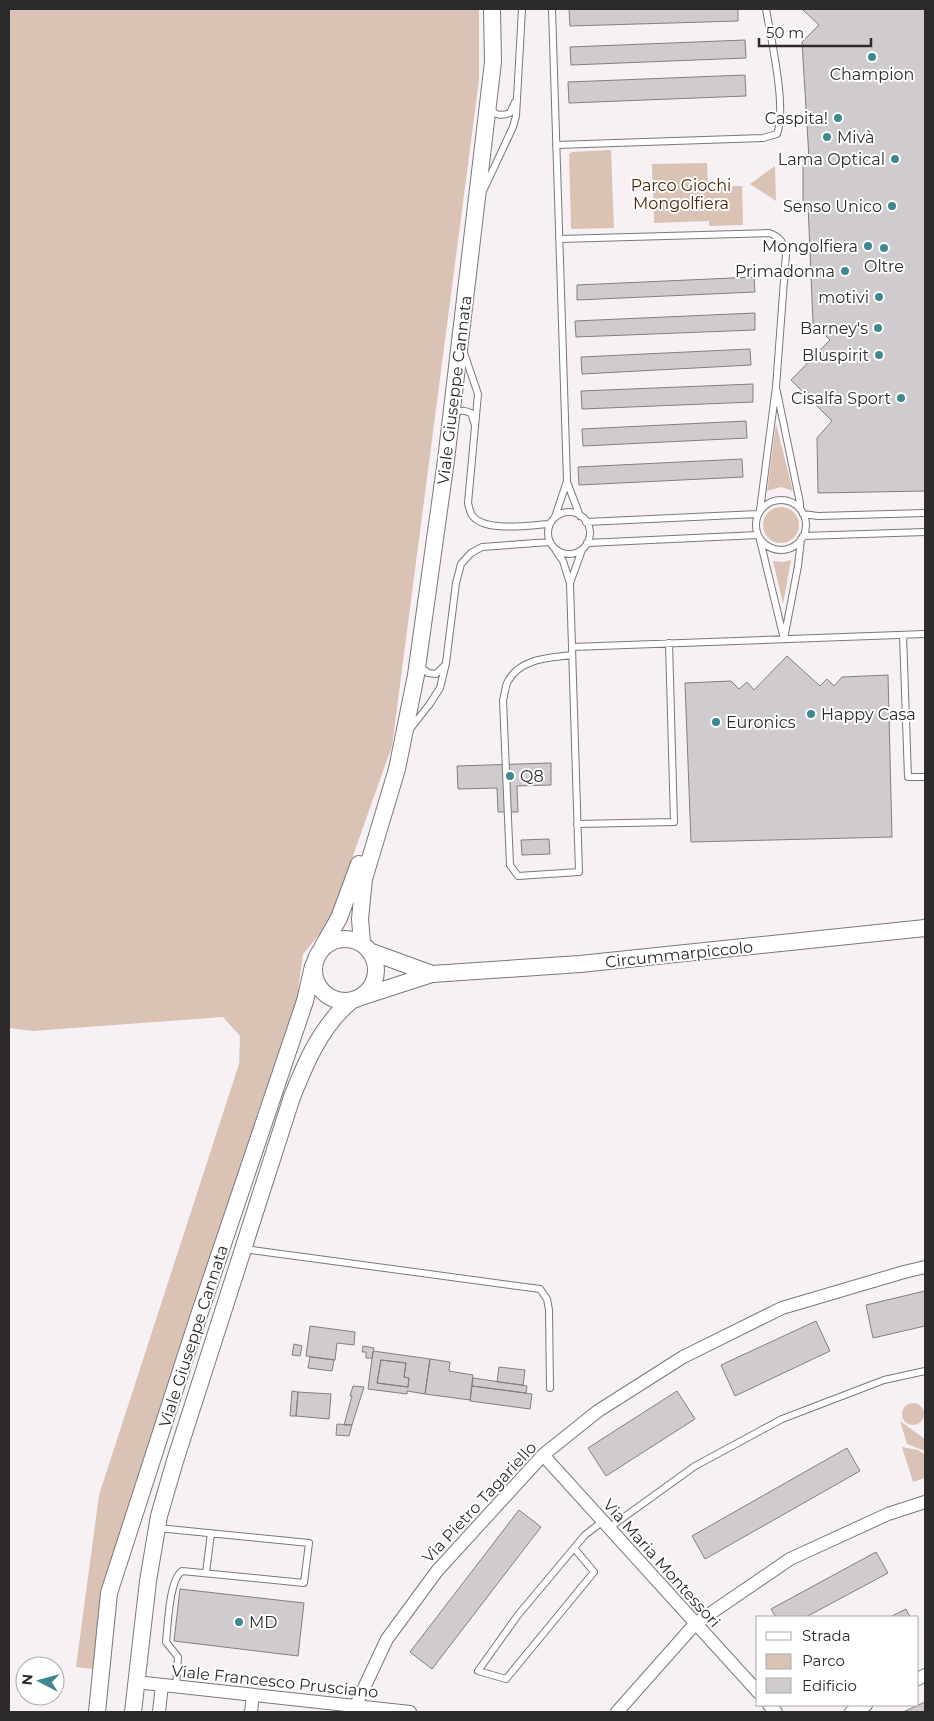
<svg xmlns="http://www.w3.org/2000/svg" width="934" height="1721" viewBox="0 0 934 1721" font-family="Montserrat,sans-serif">
<style>
.green{fill:#dac3b5}
.building{fill:#cfcbcf;stroke:#827f82;fill-rule:evenodd}
.lines{fill:none;stroke-linecap:round;stroke-linejoin:round}
.service-casing{stroke:#7c7779;stroke-width:8}
.minor-casing{stroke:#7c7779;stroke-width:14}
.tertiary-casing{stroke:#7c7779;stroke-width:18}
.service{stroke:#fff;stroke-width:6}
.minor{stroke:#fff;stroke-width:12}
.tertiary{stroke:#fff;stroke-width:16}
.poi-dot{fill:#408791;stroke:#fff;stroke-width:2}
.labels{text-anchor:middle;stroke-width:4;stroke-linejoin:round;paint-order:stroke}
.poi-label{font-size:16px;fill:#2c2a2b;stroke:#fff;text-anchor:end}
.park-label{font-size:16px;fill:#4c2505;stroke:#fff}
.street-label{font-size:16px;fill:#2c2a2b;stroke:#fff}
</style>
<rect width="100%" height="100%" fill="#f7f1f3"/>
<!-- green -->
<path class="green" d="M9,9H479V80L392,746L329,923L303,954L296,1005L94,1669L76,1667L99,1495L239,1064L240,1036L223,1017L33,1031L9,1028Z
M611,150L614,228L572,229L571,227L569,154L572,152Z
M707,163L708,187L742,186L743,225L709,226V221L654,223L652,164Z
M775,166L776,201L750,184Z
M776,424L793,491L781,487L767,491Z
M763 525a18 18 0 1 1 36 0a18 18 0 1 1-36 0Z
M791,560L783,604L773,561L784,562Z
M902 1414a11 11 0 1 1 22 0a11 11 0 1 1-22 0Z
M900,1421L925,1439V1451L907,1444Z
M902,1447L918,1450L924,1454L925,1478L913,1482Z"/>
<!-- building -->
<path class="building" d="M569,9H738V21L570,26Z
M802,9H925V491L818,493L817,438L832,421L791,380L830,340L813,323L808,204H803V158H809L802,42L819,25Z
M745,40L746,58L571,65L570,47Z
M745,75L746,96L569,103L568,82Z
M754,277L755,292L577,300V285Z
M755,313V330L576,337L575,321Z
M750,349L751,365L582,374L581,357Z
M753,384V402L582,409L581,391Z
M746,421L747,438L583,446L582,429Z
M742,459L743,477L579,485L578,467Z
M787,656L820,686L827,679L834,686L842,677L888,675L892,837L691,842L685,683L731,681L739,689L747,682L754,690Z
M551,763V785L517,786L518,812H498L497,788L458,789L457,766Z
M549,839L550,854L522,855L521,840Z
M925,1291V1326L873,1338L866,1305Z
M816,1321L830,1351L735,1396L721,1365Z
M310,1326L355,1332L354,1345L337,1343L335,1360L306,1356Z
M294,1344L302,1346L300,1356L292,1355Z
M363,1346L374,1348L372,1358H366V1352H362Z
M373,1351L430,1359L425,1394L407,1391V1394L368,1389ZM381,1360L406,1363L404,1377L409,1378L408,1387L377,1383Z
M310,1357L334,1360L332,1371L308,1368Z
M430,1359L450,1362L449,1371L473,1375L470,1400L425,1394Z
M381,1360L406,1363L404,1377L409,1378L408,1387L377,1383Z
M499,1367L525,1370L523,1385L497,1382Z
M473,1378L527,1386L526,1393L472,1386Z
M353,1386L364,1387L352,1425H344L352,1396H350Z
M472,1386L532,1394L530,1409L470,1401Z
M292,1391L298,1392L296,1416H290Z
M677,1391L695,1419L606,1476L588,1448Z
M298,1392L331,1394L329,1419L296,1416Z
M337,1424L352,1425L349,1436L336,1435Z
M847,1448L860,1471L705,1559L692,1536Z
M519,1510L541,1527L432,1669L410,1652Z
M876,1552L888,1573L806,1617H776L771,1609Z
M180,1589L304,1603L298,1656L174,1641Z
M906,1609L910,1617H890Z
M925,1702V1712H903Z"/>
<g class="lines">
<defs>
<path id="service" d="M552,9L567,481L555,517
M491,108C495,116 501,116 510,113L515,102
M556,145L763,138L777,134C787,108 771,39 766,9
M484,189L513,127L516,116L522,9
M559,239L769,233C781,237 783,242 786,254L776,387
M464,353L478,394L468,503C469,507 470,512 472,515C484,533 530,525 550,524
M454,413C460,410 464,410 471,413L475,425
M567,482L580,516
M756 525a25 25 0 1 1 50 0a25 25 0 1 1-50 0Z
M760,510L776,387L800,503V509
M548 533a21 21 0 1 1 42 0a21 21 0 1 1-42 0Z
M803,514L818,516L925,513
M586,522L758,514
M803,536L925,532
M760,540L784,639L798,566L801,539
M587,543L758,535
M556,551L563,561L570,583L582,550
M570,583C573,679 576,776 579,872L518,876L510,865L503,700C505,694 505,686 508,681C521,658 549,658 572,655
M903,635L908,777H925
M572,647L925,634
M420,667L428,673L436,674L444,666
M410,729L429,705L440,688L446,663L456,583L461,564L471,553L482,547L550,542
M577,824L674,822L669,643
M244,1249L540,1289L547,1299L549,1310L550,1388
M158,1528L309,1543L304,1583L182,1571C169,1580 168,1625 166,1642L178,1657L176,1687
M609,1528L695,1466L782,1419L884,1380L925,1371
M574,1548L594,1572L506,1679L478,1671L518,1615L585,1535L603,1521
M206,1573L211,1533"/>
<path id="minor" d="M543,1455L758,1692
M918,1679L925,1675
M136,1682L410,1712
M769,1705L776,1712
M355,1707L387,1639L437,1571L543,1455L598,1411L683,1357L782,1308L904,1272L925,1267
M159,1712L162,1685
M251,1712L253,1695
M617,1712L695,1624L790,1559L888,1514L925,1502
M851,1712L866,1705"/>
<path id="tertiary" d="M314 970a31 31 0 1 1 62 0a31 31 0 1 1-62 0Z
M362,943L360,919L364,879L397,769L416,675L446,460L493,62L492,9
M322,948L339,918L359,864
M369,951L432,974
M361,997L432,974L580,964L925,928
M97,1712L109,1593L199,1315L305,1001L313,966
M133,1712L148,1581L159,1516L175,1461L292,1097C306,1062 321,1026 351,1001"/>
</defs>
<!-- service casing -->
<use href="#service" class="service-casing"/>
<!-- minor casing -->
<use href="#minor" class="minor-casing"/>
<!-- tertiary casing -->
<use href="#tertiary" class="tertiary-casing"/>
<!-- service -->
<use href="#service" class="service"/>
<!-- minor -->
<use href="#minor" class="minor"/>
<!-- tertiary -->
<use href="#tertiary" class="tertiary"/>
</g>
<!-- markers -->
<g class="poi-dot">
<circle cx="872" cy="57" r="5"/>
<circle cx="838" cy="118" r="5"/>
<circle cx="827" cy="137" r="5"/>
<circle cx="895" cy="159" r="5"/>
<circle cx="892" cy="206" r="5"/>
<circle cx="868" cy="246" r="5"/>
<circle cx="884" cy="248" r="5"/>
<circle cx="845" cy="271" r="5"/>
<circle cx="879" cy="297" r="5"/>
<circle cx="878" cy="328" r="5"/>
<circle cx="879" cy="355" r="5"/>
<circle cx="901" cy="398" r="5"/>
<circle cx="811" cy="714" r="5"/>
<circle cx="716" cy="722" r="5"/>
<circle cx="510" cy="776" r="5"/>
<circle cx="239" cy="1622" r="5"/>
</g>
<g class="labels">
<!-- poi labels -->
<g class="poi-label">
<text x="872" y="80" text-anchor="middle">Champion</text>
<text x="828" y="124">Caspita!</text>
<text x="837" y="143" text-anchor="start">Mivà</text>
<text x="885" y="165">Lama Optical</text>
<text x="882" y="212">Senso Unico</text>
<text x="858" y="252">Mongolfiera</text>
<text x="884" y="272" text-anchor="middle">Oltre</text>
<text x="835" y="277">Primadonna</text>
<text x="869" y="303">motivi</text>
<text x="868" y="334">Barney's</text>
<text x="869" y="361">Bluspirit</text>
<text x="891" y="404">Cisalfa Sport</text>
<text x="821" y="720" text-anchor="start">Happy Casa</text>
<text x="726" y="728" text-anchor="start">Euronics</text>
<text x="520" y="782" text-anchor="start">Q8</text>
<text x="249" y="1628" text-anchor="start">MD</text>
</g>
<!-- park labels -->
<g class="park-label">
<text x="681" y="191">Parco Giochi<tspan x="681" dy="18">Mongolfiera</tspan></text>
</g>
<!-- street labels -->
<g class="street-label">
<text transform="translate(454 390) rotate(-83)" y="6">Viale Giuseppe Cannata</text>
<text transform="translate(679 954) rotate(-6)" y="6">Circummarpiccolo</text>
<text transform="translate(193 1336) rotate(-72)" y="6">Viale Giuseppe Cannata</text>
<text transform="translate(479 1502) rotate(-47)" y="6">Via Pietro Tagariello</text>
<text transform="translate(662 1563) rotate(48)" y="6">Via Maria Montessori</text>
<text transform="translate(275 1681) rotate(6)" y="6">Viale Francesco Prusciano</text>
</g>
</g>
<!-- border -->
<rect width="934" height="1721" fill="none" stroke="#2c2a2b" stroke-width="20"/>
<!-- legend -->
<rect x="756" y="1616" width="162" height="90" fill="#ffffff" stroke="#abaaaa"/>
<rect x="766" y="1632" width="25" height="8" fill="#ffffff" stroke="#abaaaa"/>
<text x="802" y="1641" font-size="15" fill="#2c2a2b">Strada</text>
<rect x="766" y="1654" width="25" height="15" fill="#dac3b5" stroke="#abaaaa"/>
<text x="802" y="1666" font-size="15" fill="#2c2a2b">Parco</text>
<rect x="766" y="1678" width="25" height="15" fill="#cfcbcf" stroke="#abaaaa"/>
<text x="802" y="1691" font-size="15" fill="#2c2a2b">Edificio</text>
<!-- north arrow -->
<g transform="translate(40 1681) rotate(276)"><circle r="24" fill="#ffffff" stroke="#abaaaa"/>
<path d="M0-4L9 19L0 12L-9 19Z" fill="#408791"/>
<text y="-8" font-size="14" font-weight="bold" text-anchor="middle" fill="#2c2a2b">N</text>
</g>
<!-- scale -->
<path d="M759 38v8h112v-8" fill="none" stroke="#2c2a2b" stroke-width="2.5"/>
<text x="766" y="38" font-size="15" fill="#2c2a2b" stroke="#ffffff" stroke-width="4" paint-order="stroke">50 m</text>
</svg>
